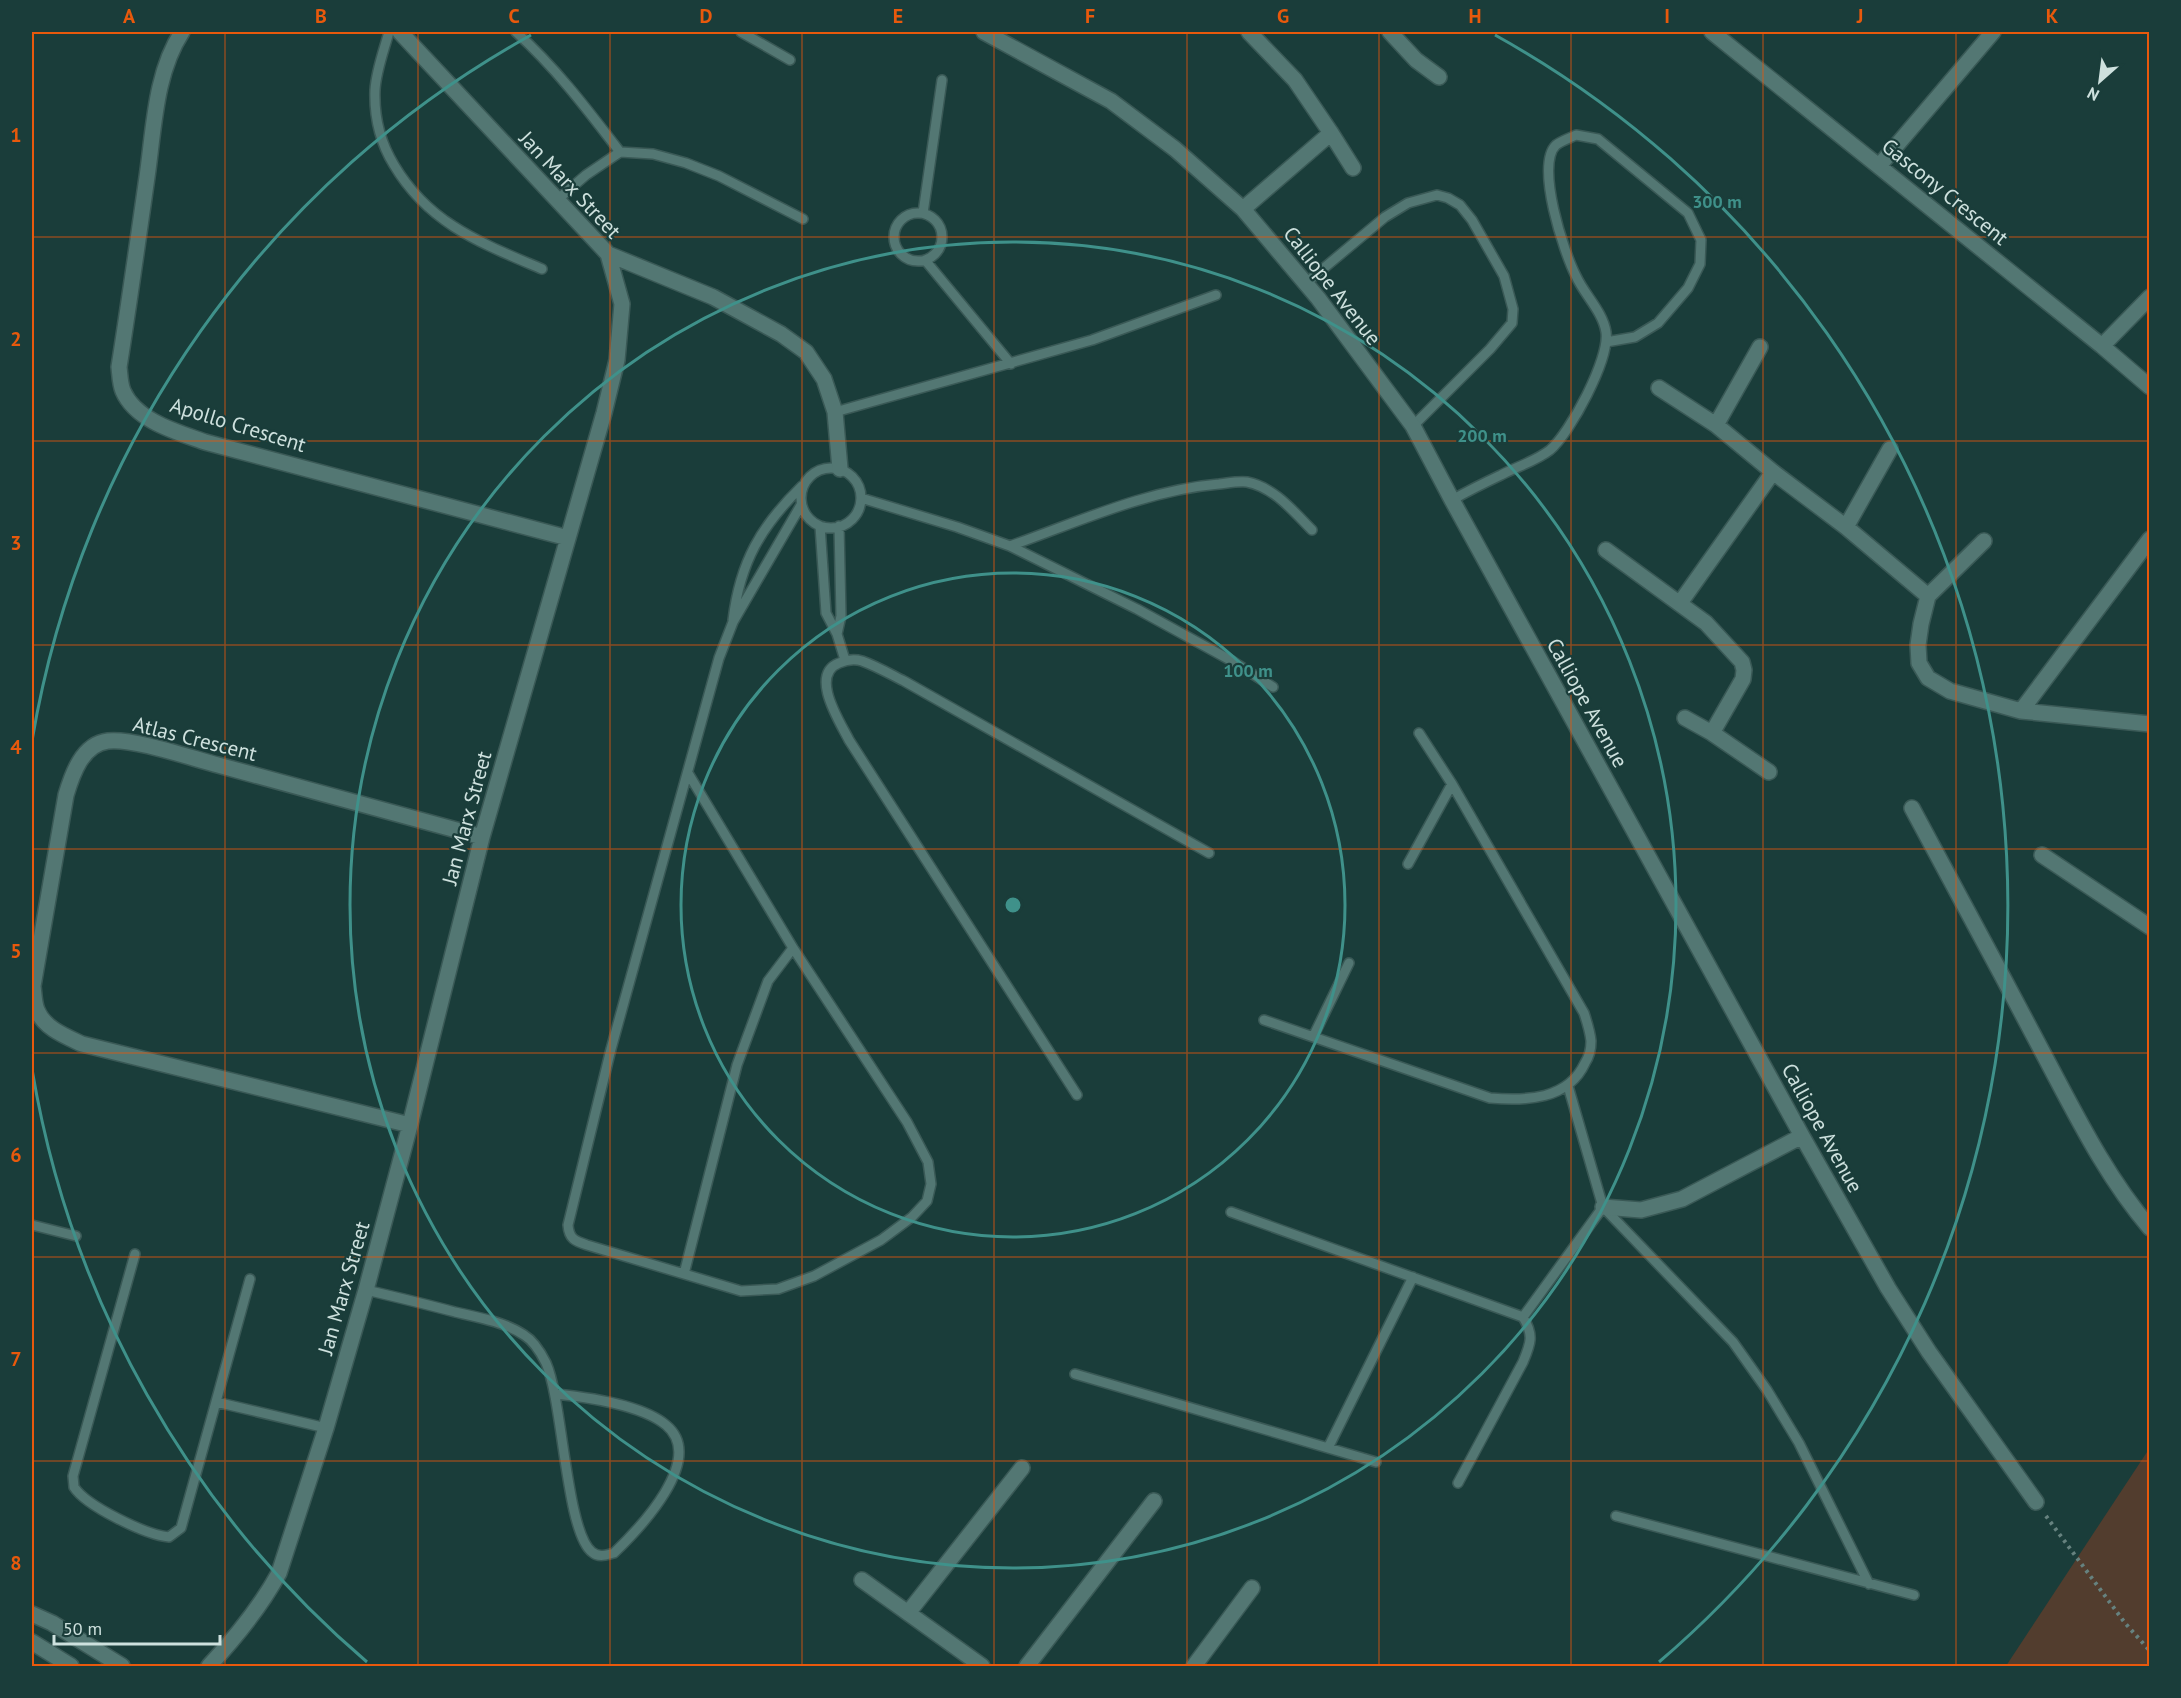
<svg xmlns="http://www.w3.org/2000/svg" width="2181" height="1698" viewBox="0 0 2181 1698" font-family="'PT Sans',sans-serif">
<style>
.green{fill:#523d2e}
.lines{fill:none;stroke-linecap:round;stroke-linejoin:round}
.lane-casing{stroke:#3a5956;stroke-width:12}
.street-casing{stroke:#3a5956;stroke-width:18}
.path{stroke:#66827f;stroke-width:4;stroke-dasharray:3 4.5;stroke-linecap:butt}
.lane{stroke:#537773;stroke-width:9}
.street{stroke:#537773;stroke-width:15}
.grid{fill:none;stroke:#e8590c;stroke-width:1.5;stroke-opacity:0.55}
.ring{fill:none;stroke:#3f918a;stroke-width:3}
.labels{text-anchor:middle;stroke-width:4.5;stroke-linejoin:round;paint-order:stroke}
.street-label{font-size:21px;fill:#cee1de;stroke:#1a3d3a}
.centre{fill:#3f918a;stroke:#1a3d3a;stroke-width:3}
.ring-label{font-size:18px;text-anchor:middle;font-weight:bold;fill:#3f918a;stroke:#1a3d3a;stroke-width:4.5;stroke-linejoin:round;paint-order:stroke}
.neatline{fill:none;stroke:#e8590c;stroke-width:2}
.grid-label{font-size:20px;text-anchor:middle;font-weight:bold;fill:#e8590c}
</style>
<rect width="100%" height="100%" fill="#1a3d3a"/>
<!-- green -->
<path class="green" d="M2149,1449V1666H2006Z"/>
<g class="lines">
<defs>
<path id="lane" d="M389,32C384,50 376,71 375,90C374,117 380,142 394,165C429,224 481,243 542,269
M516,32C556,68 587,109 620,152
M741,32L790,60
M557,200L586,175L620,152L653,154L686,163L719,176L803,219
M894 237a24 24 0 1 1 48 0a24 24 0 1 1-48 0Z
M923,213L942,80
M925,260L1011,364
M1306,283L1385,217L1408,203L1437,195L1448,198L1460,205L1472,220L1504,276L1513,309L1512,323L1490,349L1413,426
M835,412L1092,340L1216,295
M801 498a30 30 0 1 1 60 0a30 30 0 1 1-60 0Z
M861,498L957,527L1010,546L1137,609L1232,661L1273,687
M1452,500C1468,491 1484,483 1501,475C1516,467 1536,461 1550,450C1570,433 1610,359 1606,332C1603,312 1584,294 1576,276C1564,253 1535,165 1556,145C1561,141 1570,138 1576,135L1598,139L1688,213L1701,240L1700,264L1688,288L1658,323L1635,337L1606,342
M820,526L826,613L837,634L845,660
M1010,546C1078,522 1147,490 1219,484C1228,483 1239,481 1247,482C1274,487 1294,512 1312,530
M733,620C740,562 761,526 802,486
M837,634L841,616L839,526
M688,773L793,948L907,1122L928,1162L931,1184L927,1201L912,1217L881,1240L814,1276L778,1289L741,1291L587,1245C575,1241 569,1239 568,1225L611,1049L719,658L733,622L801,505
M1408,864L1452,784
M1264,1020L1490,1098C1526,1101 1568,1100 1585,1063C1589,1057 1591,1048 1591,1041C1590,1031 1587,1022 1584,1013L1452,784L1419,733
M1314,1035L1349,963
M1568,1086L1603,1207L1733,1342L1767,1390L1799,1443L1869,1584
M1077,1095L849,740C840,722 809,675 839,663C846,660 855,659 862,661C876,666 890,674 904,681L1209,853
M1231,1212L1523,1317C1534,1335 1531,1343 1523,1362L1458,1483
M32,1225L76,1236
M135,1254L73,1476L74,1487C86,1506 146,1535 169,1537L181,1528L250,1279
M684,1274L737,1065L768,981L793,948
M366,1290C396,1297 425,1304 455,1312C477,1317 505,1322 524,1335C534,1341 541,1353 546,1363C563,1401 566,1532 592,1552C599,1558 606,1555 614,1553C639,1529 707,1459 666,1425C642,1405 586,1397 555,1394
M1523,1317L1603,1207
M1075,1374L1376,1462
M216,1402L326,1428
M1328,1448L1413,1277
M1616,1516L1914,1595"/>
<path id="street" d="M182,32C155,73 154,129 147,177C138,240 129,304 119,367C120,375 120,384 123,391C136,421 177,432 205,442L568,538
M984,32L1111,101L1175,149L1243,209L1318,298L1413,426L1452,500L1802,1136L1888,1288L1929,1352L2036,1502
M1249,32L1295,80L1331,133
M1390,32L1416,60L1439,77
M1712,32L2102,346L2150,387
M1879,166L1993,32
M1243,209L1331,133L1353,168
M608,254L713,297L781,334L806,352L824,379L835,412L840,469
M2102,346L2150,297
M1659,388L1716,425L1773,472L1846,527
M1716,425L1760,347
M1890,449L1846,527L1928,596
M1984,541L1928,596L1921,624L1918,645L1919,663L1928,678L1950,691L2021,711L2150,724
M1606,550L1706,623L1742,662L1744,670L1743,679L1712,733L1769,772
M1680,603L1773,472
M2021,711L2150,539
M1685,718L1712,733
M1912,808C1956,890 2000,971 2043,1053C2075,1113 2106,1177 2150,1228
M2042,855L2150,927
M410,1125L82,1044C65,1036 44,1028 37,1010C34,1003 34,993 33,986L66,795C72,775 82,744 108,741C134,738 191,758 218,765C306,789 394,813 482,837
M1603,1207L1641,1210L1682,1199L1802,1136
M862,1580L982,1666
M908,1613L1022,1468
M32,1614L52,1623L122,1666
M32,1642L71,1666
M209,1666C236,1637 260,1608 279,1573L326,1428L366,1290L410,1125L482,837L604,413L617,360L622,304L608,254L400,32
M1027,1666L1154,1501
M1194,1666L1252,1588"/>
</defs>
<!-- lane casing -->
<use href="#lane" class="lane-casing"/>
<!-- street casing -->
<use href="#street" class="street-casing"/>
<!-- path -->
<path class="path" d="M2046,1516L2125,1623L2150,1651"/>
<!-- lane -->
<use href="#lane" class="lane"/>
<!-- street -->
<use href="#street" class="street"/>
</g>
<!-- grid -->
<path class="grid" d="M225,32V1666M418,32V1666M610,32V1666M802,32V1666M994,32V1666M1187,32V1666M1379,32V1666M1571,32V1666M1763,32V1666M1956,32V1666M32,237H2150M32,441H2150M32,645H2150M32,849H2150M32,1053H2150M32,1257H2150M32,1461H2150"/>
<!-- distance rings -->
<g class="ring">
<circle cx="1013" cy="905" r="332"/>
<circle cx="1013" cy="905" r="663"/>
<path d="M367 1662A995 995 0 0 1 32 1069M32 741A995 995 0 0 1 531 35M1495 35A995 995 0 0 1 1659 1662"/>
</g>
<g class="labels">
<!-- street labels -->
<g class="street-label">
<text transform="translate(570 185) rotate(47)" y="7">Jan Marx Street</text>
<text transform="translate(1945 192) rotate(39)" y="7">Gascony Crescent</text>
<text transform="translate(1332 286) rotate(52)" y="7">Calliope Avenue</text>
<text transform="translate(238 425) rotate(17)" y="7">Apollo Crescent</text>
<text transform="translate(1587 703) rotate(61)" y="7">Calliope Avenue</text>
<text transform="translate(195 739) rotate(14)" y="7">Atlas Crescent</text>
<text transform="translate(467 818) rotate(-75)" y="7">Jan Marx Street</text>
<text transform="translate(1822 1128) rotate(61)" y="7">Calliope Avenue</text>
<text transform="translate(344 1288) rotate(-74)" y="7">Jan Marx Street</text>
</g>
</g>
<circle cx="1013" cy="905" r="9" class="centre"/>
<g class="ring-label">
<text x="1717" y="208">300 m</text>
<text x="1482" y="442">200 m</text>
<text x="1248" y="677">100 m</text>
</g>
<!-- border -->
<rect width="2181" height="1698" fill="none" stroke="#1a3d3a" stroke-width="66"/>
<!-- north arrow -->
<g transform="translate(2100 81) rotate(208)" stroke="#1a3d3a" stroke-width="4.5" paint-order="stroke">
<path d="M0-4.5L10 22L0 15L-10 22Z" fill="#cee1de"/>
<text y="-9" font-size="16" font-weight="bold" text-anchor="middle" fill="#cee1de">N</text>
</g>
<!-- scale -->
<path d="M54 1635v9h166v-9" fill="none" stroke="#cee1de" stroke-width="3"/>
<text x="63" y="1635" font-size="18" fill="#cee1de" stroke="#1a3d3a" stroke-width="4.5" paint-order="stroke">50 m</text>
<rect x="33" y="33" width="2115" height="1632" class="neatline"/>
<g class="grid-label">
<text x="129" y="23">A</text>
<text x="321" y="23">B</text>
<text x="514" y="23">C</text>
<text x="706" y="23">D</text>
<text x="898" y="23">E</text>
<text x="1090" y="23">F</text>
<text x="1283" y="23">G</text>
<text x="1475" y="23">H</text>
<text x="1667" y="23">I</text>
<text x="1860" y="23">J</text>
<text x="2052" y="23">K</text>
<text x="16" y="142">1</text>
<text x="16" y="346">2</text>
<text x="16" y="550">3</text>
<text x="16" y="754">4</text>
<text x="16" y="958">5</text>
<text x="16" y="1162">6</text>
<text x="16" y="1366">7</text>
<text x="16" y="1570">8</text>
</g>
</svg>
